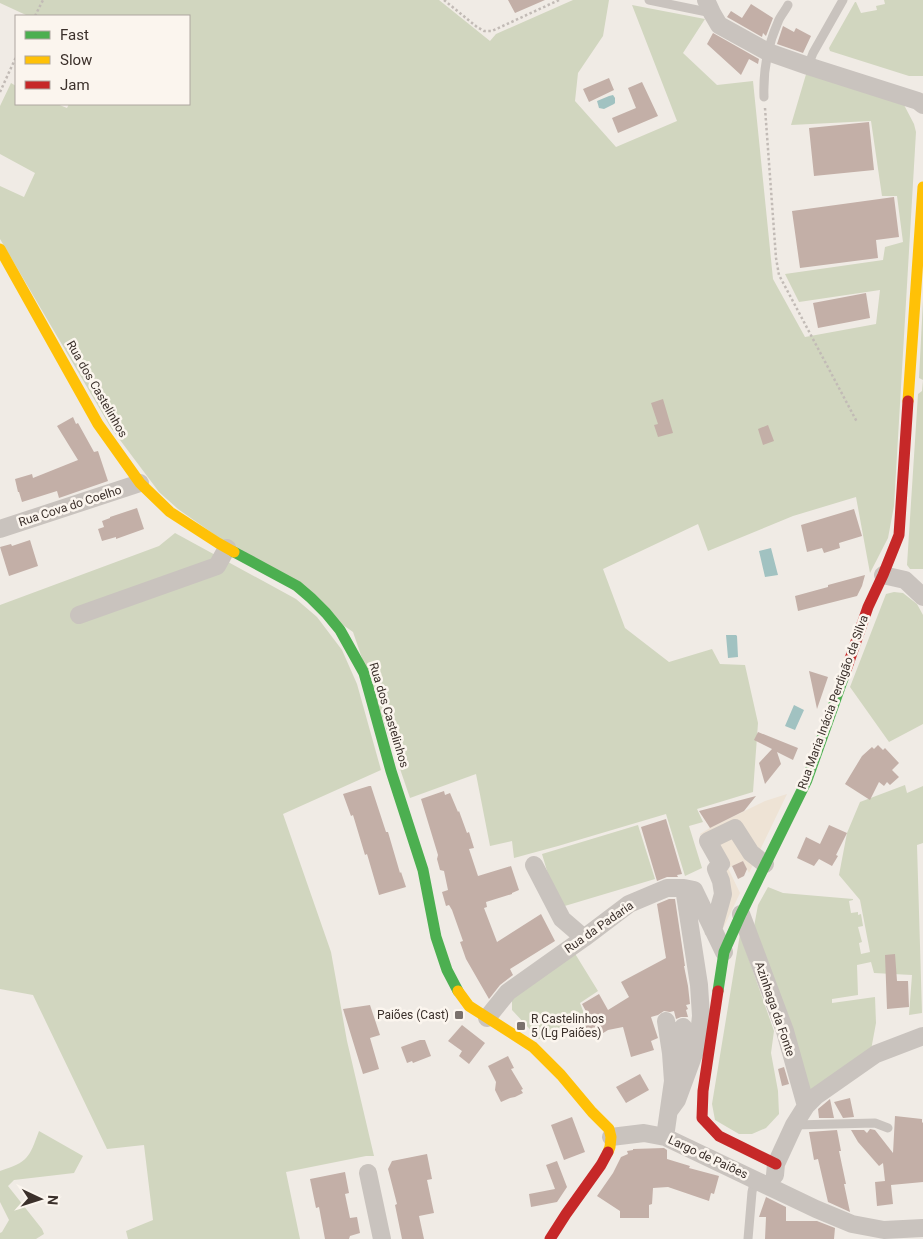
<svg xmlns="http://www.w3.org/2000/svg" width="923" height="1239" viewBox="0 0 923 1239" font-family="Roboto,sans-serif">
<style>
.green{fill:#d1d6bf}
.plaza{fill:#eee3d5}
.water{fill:#a1c2c1}
.building{fill:#c3afa7}
.lines{fill:none;stroke-linecap:round;stroke-linejoin:round}
.path{stroke:#c2bbb6;stroke-width:2.5;stroke-dasharray:2.5 2.5;stroke-linecap:butt}
.lane{stroke:#c9c3be;stroke-width:9}
.street{stroke:#c9c3be;stroke-width:18}
.fast{stroke:#4caf50;stroke-width:11}
.slow{stroke:#ffc107;stroke-width:11}
.jam{stroke:#c62828;stroke-width:11}
.poi-dot{fill:#7a716c;stroke:#fbf5ee;stroke-width:2}
.labels{text-anchor:middle;stroke-width:5;stroke-linejoin:round;paint-order:stroke}
.street-label{font-size:12px;fill:#3b302b;stroke:#fbf5ee}
.poi-label{font-size:12px;fill:#3b302b;stroke:#fbf5ee;text-anchor:end}
</style>
<rect width="100%" height="100%" fill="#f0ebe5"/>
<!-- green -->
<path class="green" d="M0,0H439L490,41L496,34L573,0H609L603,36L578,73L575,101L616,147L677,121L632,5L705,19L683,53L717,85L753,81L773,279L805,337L876,324L880,290L799,302L785,274L883,260L885,247L903,242L897,196H882L871,121L791,125L807,71L903,103L914,124L916,132L894,506L888,538L870,573L856,497L793,516L708,551L698,524L603,569L625,628L669,662L712,649L720,664L745,665L758,723L753,792L697,809L703,822L689,826L702,868L685,876L666,814L558,846L514,858L512,841L490,846L476,774L410,798L353,632L178,509L159,492L111,428L0,239V186L24,197L35,173L0,154V106L11,83L16,86V104H57L67,108L69,104H189V16H25L26,15L0,3Z
M884,0H923V76H909L830,51L829,48L855,2H856L861,13L877,10L876,6L885,4Z
M923,300V569H910L907,565L918,394L922,391L923,380L919,378Z
M175,533L296,599L317,617L342,650L357,684L381,770L283,814L331,952L347,1041L374,1156H366L286,1172L300,1239H128L126,1231L153,1220L144,1145L107,1149L33,995L0,989V605L159,546Z
M894,592L903,593L917,604L923,615V724L889,742L850,687L886,594Z
M905,785L907,793L923,786V843L917,845L922,1013L909,1015L912,975L874,973L871,962L857,965L858,995L832,999V1003L875,997L876,1023L871,1050L811,1094L753,932L758,905L768,887L783,893L853,899V900L849,901L851,913L858,912V915L861,914L863,926L858,927L862,942L859,943L861,954L870,952L860,900L839,875L847,833L860,802Z
M638,825L655,879L558,908L542,854Z
M740,934L774,1031L771,1053L778,1091L779,1114L766,1128L752,1134H739L715,1120L712,1104Z
M574,952L598,991L580,1003L585,1016L539,1039L512,1010V997Z
M39,1131L83,1156L74,1173L14,1180L8,1186L42,1229L44,1234L36,1239H0V1233L2,1232L9,1220L0,1202V1171C28,1162 29,1158 39,1131Z"/>
<!-- plaza -->
<path class="plaza" d="M787,794L749,873L743,861L728,868L740,893L719,937L717,863L700,834L710,828L765,801Z"/>
<!-- water -->
<path class="water" d="M613,95L615,98V103L614,104L604,109L599,108L597,101L609,96Z
M771,548L778,575L765,577L759,551Z
M726,635H736L737,636L738,657L728,658Z
M794,705L804,710L795,730L785,726Z"/>
<!-- building -->
<path class="building" d="M508,0H545L515,13Z
M751,4L773,18L766,36L763,33L762,37L727,17L731,11L742,18Z
M783,26L794,32L796,28L811,36L803,53L777,44Z
M713,33L759,59L758,64L749,59L741,75L707,44Z
M609,78L614,90L589,102L583,89Z
M642,82L658,116L618,133L612,118L636,108L628,88Z
M869,122L874,170L814,176L809,128Z
M894,197L899,237L876,240L878,258L800,268L792,211Z
M866,293L870,318L818,328L813,303Z
M663,399L673,433L658,437L654,425L658,424L651,403Z
M73,417L76,424L78,423L94,452L98,451L108,481L59,498L57,491L22,502L19,492H18L15,479L32,474L33,478L78,460L57,426Z
M768,425L774,441L763,445L758,429Z
M137,508L144,529L116,539V537L102,541L98,529L104,527L102,521L110,518V517Z
M854,509L862,536L839,543L840,548L824,553L822,548L807,552L801,525Z
M30,540L38,566L9,576L0,547L11,544L12,546Z
M865,575L862,586L857,596L798,611L795,596L828,587V585Z
M809,671L828,677L817,709L812,685Z
M758,732L798,748L793,760L777,752L781,764L765,784L759,763L772,749L754,740Z
M878,745L883,750L885,748L899,763L892,770L899,777L890,785L887,782L884,786L879,782L870,800L845,784L862,756L872,747L874,749Z
M369,786H371L386,832H388L400,873L401,872L406,887L379,895L367,854L365,855L353,815L351,816L343,794Z
M444,791L445,795L450,793L458,812L459,811L467,833L469,832L474,848L469,849L478,876L511,866L519,890L512,893V894L486,902L487,907L484,908L497,942L541,914L555,941L510,969L513,975L500,985L489,999L466,959L460,942L463,941L452,910L449,905L446,906L442,892L448,890L444,871L440,870L437,859L438,855L421,799Z
M756,796L744,811L710,828L699,811Z
M666,819L682,874L677,875L678,877H667L657,881L641,827Z
M829,825L847,833L836,855L838,856L832,866L819,859L814,866L797,858L806,837L820,844Z
M743,861L747,869L744,876L738,879L732,866Z
M669,899H675L685,966H684L688,986L690,1004L686,1005L688,1009L686,1010L688,1017H681L676,1019L674,1011L670,1012L664,1011L658,1015L651,1017L658,1038L651,1041L654,1050L631,1057L623,1027L608,1030L600,1035L595,1028L588,1032L582,1021L589,1017L582,1004L599,994L608,1010L629,997L621,982L666,958L657,904Z
M895,954L897,981H908L909,1007L887,1009L885,955Z
M370,1005L380,1035L370,1038L379,1069L363,1074L343,1009Z
M462,1025L485,1043L469,1064L459,1056L462,1051L448,1041Z
M420,1040H425L431,1056L413,1063L412,1061L407,1063L401,1047Z
M508,1056L514,1068L511,1069L523,1089L521,1090L523,1093L515,1097L510,1098L501,1102L495,1090L496,1082L488,1066Z
M784,1067L789,1084L782,1086L778,1069Z
M640,1074L649,1090L626,1103L616,1087Z
M850,1098L854,1117L843,1118L834,1102Z
M830,1099L834,1118H819L818,1109Z
M895,1116L922,1119V1122L923,1123V1182L891,1185L893,1204L877,1206L875,1182L885,1181L883,1163L879,1166L858,1142L851,1130H864L867,1133L870,1129L875,1130L893,1153Z
M572,1117L585,1152L564,1160L551,1125Z
M837,1130L841,1151H839L846,1184H844L850,1212L828,1202L818,1159L814,1160L809,1132Z
M664,1148L667,1150V1159L690,1166L689,1168L719,1176L714,1194L711,1193L709,1201L668,1187L653,1188L652,1204L649,1205V1218H620V1211L597,1196L613,1173L621,1157L628,1154L627,1151L633,1150V1149Z
M427,1154L432,1179L427,1180L434,1213L419,1216L424,1239H402L395,1205L397,1204L388,1169L392,1161Z
M557,1161L567,1187L557,1202L531,1207L529,1194L555,1189L546,1165Z
M345,1172L349,1193L345,1194L350,1218L357,1217L360,1233L350,1236L349,1239H325L319,1207L316,1208L310,1179Z
M766,1197L786,1207V1221H817L835,1228L834,1239H765L766,1217H759Z"/>
<g class="lines">
<!-- path -->
<path class="path" d="M444,0L477,27L484,31H492L559,0
M35,16L43,0
M0,92L16,57
M765,108L776,258L779,275L857,422"/>
<!-- lane -->
<path class="lane" d="M649,0L712,13
M808,66L813,53L843,0
M764,97C763,71 767,47 778,22C780,16 785,11 788,5
M794,1125L875,1123L888,1128
M748,1239L752,1192L755,1179"/>
<!-- street -->
<path class="street" d="M706,0L712,13L719,25L768,52L808,66L918,101L923,105
M0,529L140,483
M883,575L905,580L923,597
M79,615L217,566L227,548
M534,865L562,919L584,938
M741,914L785,1031L806,1106
M713,930L723,894L721,881L716,869L721,864L708,841L735,828L751,853L765,864
M487,1018L508,992L584,938L629,904L667,888H684L694,890L724,952
M683,1027L687,1044L688,1063
M669,1111L677,1100L698,1043L701,1016L699,985L684,888
M611,1137L644,1133L665,1137L816,1209L852,1224L884,1230L923,1228
M665,1137L673,1081L671,1053L666,1021
M368,1173L382,1239
M775,1175L776,1164L794,1125L806,1106L816,1096L876,1054L923,1036"/>
<!-- fast -->
<path class="fast" d="M234,552L297,586L311,598L326,613L340,630L364,673L391,771L423,870L436,937L447,970L458,991
M718,991L724,952L741,914L807,780L844,676"/>
<!-- slow -->
<path class="slow" d="M0,249L98,424L140,483L170,512L218,543L234,552
M908,401L923,187
M458,991L469,1006L533,1047L561,1075L592,1112L609,1129L611,1137L610,1147L608,1152"/>
<!-- jam -->
<path class="jam" d="M844,676L868,607L883,575L899,535L908,401
M718,991L703,1091L702,1118L719,1136L776,1164
M550,1239L566,1214L601,1165L608,1152"/>
</g>
<!-- markers -->
<g class="poi-dot">
<rect x="454" y="1010" width="10" height="10" rx="2.5"/>
<rect x="516" y="1021" width="10" height="10" rx="2.5"/>
</g>
<g class="labels">
<!-- street labels -->
<g class="street-label">
<text transform="translate(97 389) rotate(60)" y="4">Rua dos Castelinhos</text>
<text transform="translate(70 506) rotate(-18)" y="4">Rua Cova do Coelho</text>
<text transform="translate(833 702) rotate(-70)" y="4">Rua Maria Inácia Perdigão da Silva</text>
<text transform="translate(389 715) rotate(73)" y="4">Rua dos Castelinhos</text>
<text transform="translate(599 927) rotate(-35)" y="4">Rua da Padaria</text>
<text transform="translate(775 1009) rotate(71)" y="4">Azinhaga da Fonte</text>
<text transform="translate(708 1157) rotate(25)" y="4">Largo de Paiões</text>
</g>
<!-- poi labels -->
<g class="poi-label">
<text x="449" y="1019">Paiões (Cast)</text>
<text x="531" y="1023" text-anchor="start">R Castelinhos<tspan x="531" dy="14">5 (Lg Paiões)</tspan></text>
</g>
</g>
<!-- legend -->
<rect x="15" y="15" width="175" height="90" fill="#fbf5ee" stroke="#aea6a0"/>
<rect x="25" y="31" width="25" height="8" fill="#4caf50" stroke="#aea6a0"/>
<text x="60" y="40" font-size="15" fill="#3b302b">Fast</text>
<rect x="25" y="56" width="25" height="8" fill="#ffc107" stroke="#aea6a0"/>
<text x="60" y="65" font-size="15" fill="#3b302b">Slow</text>
<rect x="25" y="81" width="25" height="8" fill="#c62828" stroke="#aea6a0"/>
<text x="60" y="90" font-size="15" fill="#3b302b">Jam</text>
<!-- north arrow -->
<g transform="translate(40 1199) rotate(94)" stroke="#fbf5ee" stroke-width="4" paint-order="stroke">
<path d="M0-4L9 19L0 12L-9 19Z" fill="#3b302b"/>
<text y="-8" font-size="14" font-weight="bold" text-anchor="middle" fill="#3b302b">N</text>
</g>
</svg>
